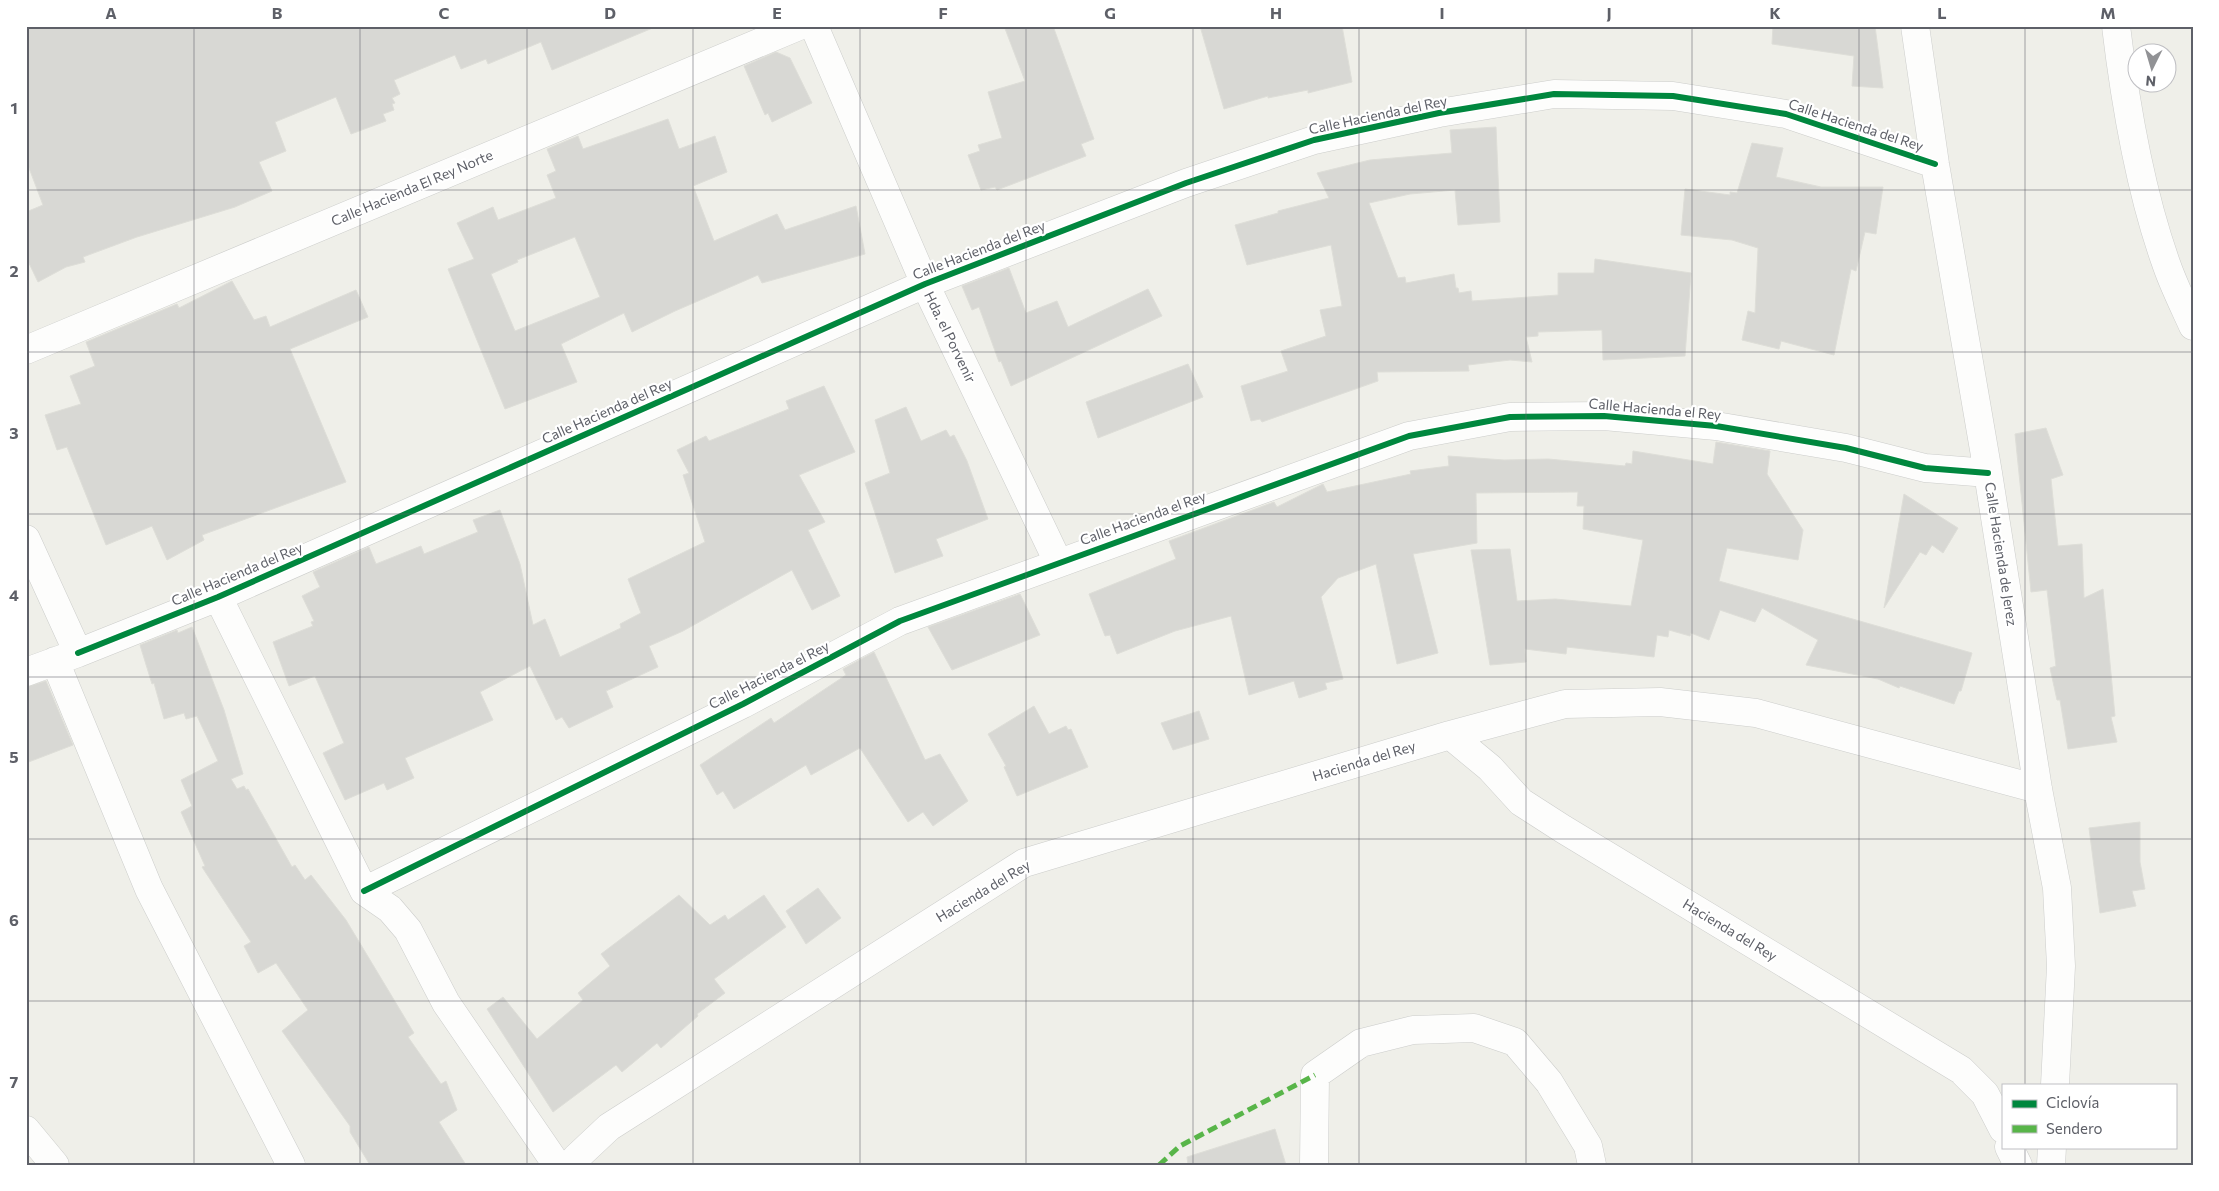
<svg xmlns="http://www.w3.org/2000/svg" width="2219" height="1191" viewBox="0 0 2219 1191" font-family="Commissioner,sans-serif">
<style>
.building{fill:#d8d8d4;stroke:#deded8;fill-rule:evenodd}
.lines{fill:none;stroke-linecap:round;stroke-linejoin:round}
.minor-casing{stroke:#cccdcb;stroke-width:29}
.minor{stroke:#fdfdfc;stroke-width:28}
.quiet{stroke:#58b549;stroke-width:5;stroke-dasharray:10 5;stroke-linecap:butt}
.cycleway-casing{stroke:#fff;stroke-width:9}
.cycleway{stroke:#00873e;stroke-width:6}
.grid{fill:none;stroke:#5e6068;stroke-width:1;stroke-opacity:0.55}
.labels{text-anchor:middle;stroke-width:4.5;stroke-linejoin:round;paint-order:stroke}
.street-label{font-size:14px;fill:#5e6068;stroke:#fff}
.neatline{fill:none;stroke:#5e6068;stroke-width:2}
.grid-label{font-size:16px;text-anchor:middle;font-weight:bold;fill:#5e6068}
</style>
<rect width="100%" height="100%" fill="#efefe9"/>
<!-- building -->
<path class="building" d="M26,26H655V27L552,70L541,42L488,64L486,59L461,69L455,55L394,80L400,94L392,98L395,103L392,104L394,110L383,114L386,121L351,134L336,97L275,122L286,151L259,162L272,191L235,207L137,237L83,257L85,262L66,267L38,282L26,257V212L43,205L26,160Z
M1004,26H1053L1094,139L1081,144L1086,156L997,190L995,187L981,190L968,155L980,151L978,145L1002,138L988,92L1025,81Z
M1200,26H1342L1352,82L1308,93V90L1268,98V96L1224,109Z
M1773,26H1875L1883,88L1852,86L1854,56L1772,44Z
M776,52L790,58L812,103L772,122L768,113L765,115L744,66Z
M668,119L679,149L715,136L727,172L693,186L714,241L777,214L785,230L856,206L865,254L762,283L758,275L675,311L632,332L624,313L561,344L577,382L505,409L448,269L474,259L457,223L493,207L498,220L556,198L547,175L556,171L547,149L578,136L583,149ZM575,237L600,297L515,331L491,274L518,262L517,260Z
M1496,127L1500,222L1458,225L1455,190L1410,194L1369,203L1398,278L1405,277L1406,283L1454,274L1456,288H1458L1459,293L1471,291L1472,301L1558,295V273H1594L1595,259L1691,273L1685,356L1603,360L1602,330L1538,332V336L1526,337L1532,362L1510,360L1468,365L1469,371L1377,372L1378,381L1262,422L1260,419L1251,421L1241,386L1288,371L1281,351L1326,336L1320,310L1342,306L1331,245L1247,265L1235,225L1278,213V211L1329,198L1317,173L1370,160L1452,153L1450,130Z
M1752,143L1783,148L1776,177L1821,187H1883L1876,234L1865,232L1856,271L1851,269L1834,355L1781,341L1779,349L1742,340L1748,311L1755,313L1758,248L1732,240L1681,235L1685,189L1730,195V192L1737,193Z
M1009,268L1026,313L1057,301L1068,327L1148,289L1162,316L1011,386L1001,361L999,362L979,307L972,310L962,286Z
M232,281L254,320L266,316L270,327L356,290L368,317L290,349L346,482L202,535L204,540L167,560L152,526L106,545L67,447L57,450L45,415L81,404L70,376L95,366L86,342L177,304L179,308Z
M1188,364L1203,397L1098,438L1086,402Z
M824,386L855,452L799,475L825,522L808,530L840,596L812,610L792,570L683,631L649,646L658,667L606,691L613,707L569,728L562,717L556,720L530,666L480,692L493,720L405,758L414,778L387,790L384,783L345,800L323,753L344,743L315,676L289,686L273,642L313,626L311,622L314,621L302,596L320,587L313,572L369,547L376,564L421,546L424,554L478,532L473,520L500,510L520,564L533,625L545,619L560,657L621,628L620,624L641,613L628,579L705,542L683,475L689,473L677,450L706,436L709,441L789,409L786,401Z
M906,407L921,441L946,430L950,437L954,435L967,461L988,519L936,539L943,556L895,573L865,483L890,473L875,420Z
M2046,428L2063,475L2051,479L2058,546L2082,544L2084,598L2103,589L2115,716L2111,717L2117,742L2068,749L2060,700H2057L2050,668L2056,666L2047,590L2031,592L2015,434Z
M1716,442L1770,451L1767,474L1803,530L1798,560L1727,548L1719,581L1972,653L1961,691H1959L1954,704L1900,686L1899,688L1878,679L1806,665L1818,640L1762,608L1755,622L1720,610L1709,640L1691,633L1690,636L1669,630L1668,637L1657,635L1654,657L1567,647L1566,654L1525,649L1526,662L1490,665L1471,550L1510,549L1517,601L1555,599L1631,606L1643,540L1583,529L1584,506H1577L1578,492L1476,493L1477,543L1413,554L1438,653L1397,664L1376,564L1338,578L1321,597L1343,679L1325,683L1327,689L1299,698L1294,681L1249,695L1231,616L1175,631L1117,654L1110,635L1105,636L1089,594L1176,559L1169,541L1274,502L1277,507L1323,484L1327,492L1411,474L1410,471L1449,466L1448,456L1504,460L1548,459L1625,466L1626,463L1632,464L1633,451L1713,464Z
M1904,494L1958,528L1943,553L1932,545L1926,555L1920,552L1884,608Z
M1020,594L1040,635L952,670L928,627Z
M192,627L224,710L243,774L231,779L237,789L244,786L246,790L248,789L292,867L295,865L305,880L311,875L346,920L414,1033L408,1037L441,1084L446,1081L457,1110L439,1122L466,1165H370L350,1132V1126L282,1031L308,1010L276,963L258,973L244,946L251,942L202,867L205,866L181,812L192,806L181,780L218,761L197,716L186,719L184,713L164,719L154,683L152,684L140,645L177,630L178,633Z
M874,652L925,760L940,754L968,801L933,826L923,812L908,822L860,748L811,775L806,765L734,809L723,791L717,795L700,765L771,718L774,723L846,675L843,669Z
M46,681L73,745L26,763V687Z
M1034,706L1049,734L1066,726L1068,730L1071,729L1088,767L1017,796L1004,767L1006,766L988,734Z
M1199,711L1209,739L1173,750L1161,723Z
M2140,822V862L2145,889L2132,891L2136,906L2100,913L2089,828Z
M818,888L841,918L806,944L786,911Z
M679,895L710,925L725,915L728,920L764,895L786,927L714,979L725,993L697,1014L698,1016L661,1048L657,1043L622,1072L616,1065L553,1112L487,1009L503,997L537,1039L583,1000L578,993L610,966L601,954Z
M1275,1129L1286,1165H1188L1187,1157Z"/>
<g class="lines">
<defs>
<path id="minor" d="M814,26L925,284L1058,562
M1915,26L1935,164L1988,473L2038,789L2057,888L2061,966L2055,1085
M2116,26C2125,102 2141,194 2167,266C2174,286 2184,306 2193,326
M26,350L799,26
M26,539L78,653L26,672
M218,597L364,891L390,909L408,930L446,1003L557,1165
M78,653L218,597L925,284L1186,183L1314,140L1439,113L1554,94L1673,96L1786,114L1935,164
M55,661L149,889L291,1165
M1450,735L1490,768L1521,802L1563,829L1961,1070L1985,1094L2003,1129
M364,891L743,704L900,621L1409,436L1510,417L1604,416L1716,426L1846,448L1925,468L1988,473
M26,1130L55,1165
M2009,1147L2018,1165
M573,1165L576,1158L609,1127L1024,863L1450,735L1565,704L1660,702L1756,713L2038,789
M1314,1165L1315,1075L1361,1043L1413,1030L1474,1028L1515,1042L1549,1082L1588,1146L1592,1165
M2051,1165L2052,1147"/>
</defs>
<!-- minor casing -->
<use href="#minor" class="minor-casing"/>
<!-- minor -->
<use href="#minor" class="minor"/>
<!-- quiet -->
<path class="quiet" d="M1159,1165L1180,1146L1315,1075"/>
<defs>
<path id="cycleway" d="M78,653L218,597L925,284L1186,183L1314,140L1439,113L1554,94L1673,96L1786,114L1935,164
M364,891L743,704L900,621L1409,436L1510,417L1604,416L1716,426L1846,448L1925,468L1988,473"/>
</defs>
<!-- cycleway casing -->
<use href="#cycleway" class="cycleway-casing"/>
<!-- cycleway -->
<use href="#cycleway" class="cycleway"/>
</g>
<!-- grid -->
<path class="grid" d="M194,26V1165M360,26V1165M527,26V1165M693,26V1165M860,26V1165M1026,26V1165M1193,26V1165M1359,26V1165M1526,26V1165M1692,26V1165M1859,26V1165M2025,26V1085M26,190H2193M26,352H2193M26,514H2193M26,677H2193M26,839H2193M26,1001H2193M2025,1147V1165"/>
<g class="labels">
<!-- street labels -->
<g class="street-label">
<text transform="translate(1378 115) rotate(-12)" y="5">Calle Hacienda del Rey</text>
<text transform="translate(1856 125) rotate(18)" y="5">Calle Hacienda del Rey</text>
<text transform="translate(412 188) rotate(-23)" y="5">Calle Hacienda El Rey Norte</text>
<text transform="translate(979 250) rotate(-21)" y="5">Calle Hacienda del Rey</text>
<text transform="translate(950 337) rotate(64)" y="5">Hda. el Porvenir</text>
<text transform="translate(1655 409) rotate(5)" y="5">Calle Hacienda el Rey</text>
<text transform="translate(607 411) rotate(-24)" y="5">Calle Hacienda del Rey</text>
<text transform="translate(1143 518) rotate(-20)" y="5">Calle Hacienda el Rey</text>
<text transform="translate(2001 554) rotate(81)" y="5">Calle Hacienda de Jerez</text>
<text transform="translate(237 574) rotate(-23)" y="5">Calle Hacienda del Rey</text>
<text transform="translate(769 675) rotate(-27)" y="5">Calle Hacienda el Rey</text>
<text transform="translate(1364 761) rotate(-17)" y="5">Hacienda del Rey</text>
<text transform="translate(983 891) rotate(-31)" y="5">Hacienda del Rey</text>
<text transform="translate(1730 930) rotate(31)" y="5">Hacienda del Rey</text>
</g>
</g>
<!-- border -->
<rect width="2219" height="1191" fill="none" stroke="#ffffff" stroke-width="55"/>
<!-- legend -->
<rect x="2002" y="1084" width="175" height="65" fill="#ffffff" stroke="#bfbfc3"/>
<rect x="2012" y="1100" width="25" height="8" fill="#00873e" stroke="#bfbfc3"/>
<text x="2046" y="1108" font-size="15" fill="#5e6068">Ciclovía</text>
<rect x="2012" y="1125" width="25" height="8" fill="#58b549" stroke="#bfbfc3"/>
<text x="2046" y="1134" font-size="15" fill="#5e6068">Sendero</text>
<!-- north arrow -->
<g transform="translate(2152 68) rotate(185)"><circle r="24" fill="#ffffff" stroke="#bfbfc3"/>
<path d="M0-4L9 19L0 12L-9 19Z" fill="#919295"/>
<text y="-8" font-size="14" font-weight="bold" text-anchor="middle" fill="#5e6068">N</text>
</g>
<rect x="28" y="28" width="2164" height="1136" class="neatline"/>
<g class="grid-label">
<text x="111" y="19">A</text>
<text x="277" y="19">B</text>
<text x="444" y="19">C</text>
<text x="610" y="19">D</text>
<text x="777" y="19">E</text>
<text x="943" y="19">F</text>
<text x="1110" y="19">G</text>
<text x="1276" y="19">H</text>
<text x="1442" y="19">I</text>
<text x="1609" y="19">J</text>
<text x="1775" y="19">K</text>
<text x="1942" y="19">L</text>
<text x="2108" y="19">M</text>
<text x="14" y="114">1</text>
<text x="14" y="277">2</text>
<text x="14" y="439">3</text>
<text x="14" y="601">4</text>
<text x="14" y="763">5</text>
<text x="14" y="926">6</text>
<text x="14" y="1088">7</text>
</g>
</svg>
